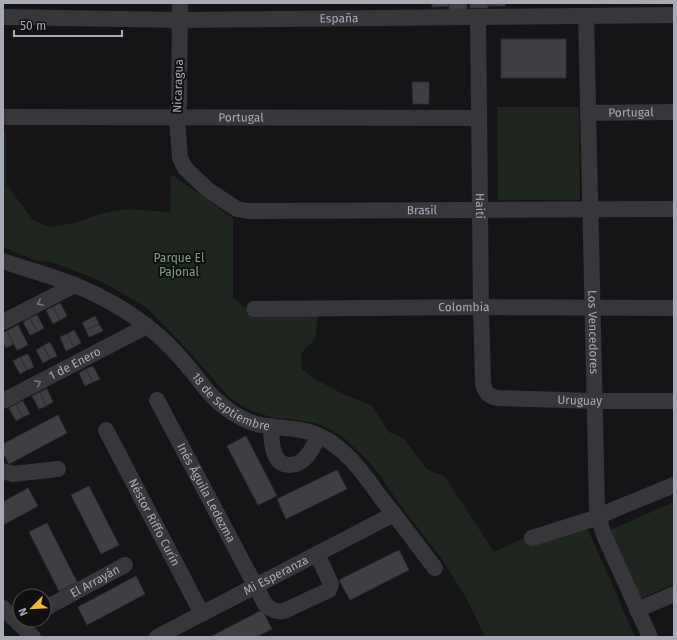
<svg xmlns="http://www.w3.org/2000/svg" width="677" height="640" viewBox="0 0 677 640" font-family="'Fira Sans',sans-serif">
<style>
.green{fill:#1f2620}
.building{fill:#3f3f43;stroke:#2f2e32}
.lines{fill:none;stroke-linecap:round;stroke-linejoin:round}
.minor{stroke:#36363b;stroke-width:16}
.oneway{stroke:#74767f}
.labels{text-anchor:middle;stroke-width:4;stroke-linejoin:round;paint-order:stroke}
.street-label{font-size:12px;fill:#a6abb6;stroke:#100f11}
.park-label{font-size:12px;fill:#7ea181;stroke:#100f11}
</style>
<rect width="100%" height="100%" fill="#151416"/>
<!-- green -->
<path class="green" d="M497,107H579L580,200H498Z
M3,130H6V184L33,220L49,227L75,223L99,214L127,209L170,212L171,174L233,218V298L254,315L318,316L315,339L301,353L302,369L315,379L345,395L371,405L389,432L403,438L427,469L445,477L494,552L553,525L584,513L585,523L635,637H485L467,599L441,558L400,505L379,474L367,460L344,438L331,430L319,424L292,419L275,418L251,411L239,404L228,396L187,349L148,309L120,292L96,279L53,263L34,260L3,247Z
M674,502V584L638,600L608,531Z"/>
<!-- building -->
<path class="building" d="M432,3H449V6L432,7Z
M449,3H467V9L449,10Z
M470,3H488V8H470Z
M488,3H505V6H488Z
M501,39H566V78H501Z
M412,82H429V104H413Z
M60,303L67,316L60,320L53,307Z
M53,307L60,320L53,324L46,310Z
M37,315L44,328L37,332L30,318Z
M95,316L99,324L86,330L82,323Z
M30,318L37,332L30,335L23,322Z
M99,324L103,331L89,337L86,330Z
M18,325L28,345L17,350L7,331Z
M74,330L81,343L74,347L67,334Z
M7,331L13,344L6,348L3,342V333Z
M67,334L74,347L66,351L60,337Z
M50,342L57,356L50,359L43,346Z
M43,346L50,359L43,363L36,350Z
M28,354L34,367L27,370L20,357Z
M20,357L27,370L20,374L13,361Z
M93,366L100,379L93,382L86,369Z
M86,369L93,382L85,386L79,373Z
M47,389L53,402L46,406L40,392Z
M40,392L46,406L39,409L32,396Z
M23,401L30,414L23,417L16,404Z
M16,404L23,417L16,421L9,408Z
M58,415L67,433L9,464L3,453V444Z
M246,436L277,496L258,505L227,446Z
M337,470L347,489L286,519L277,499Z
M89,486L119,545L101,554L71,495Z
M28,488L38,506L3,525V502Z
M47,523L77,582L59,591L29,532Z
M399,550L409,570L350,600L339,580Z
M136,576L145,594L87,625L78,607Z
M262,610L272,629L256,637H210Z"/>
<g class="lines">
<!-- minor -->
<g class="minor">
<path id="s1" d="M180,3L179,104L177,118L180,158L185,168L208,190L237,209L248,211L674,209"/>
<path id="s2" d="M586,16L597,508L601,526L604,535L650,637"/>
<path id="s3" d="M3,17L180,20L674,15"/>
<path id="s4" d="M478,17L481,307L483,384C485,392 488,396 497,398L594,401H674"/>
<path id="s5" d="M588,113L674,112"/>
<path id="s6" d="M3,117L479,118"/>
<path id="s7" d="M3,261C22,268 42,273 61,280C93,291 126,309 153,331C169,344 182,359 195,375C204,387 213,399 226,408C236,416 248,422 261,425C281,429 302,427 320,436C349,450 366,478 385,503C402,524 418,546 435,568"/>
<path id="s8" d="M254,309L481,307L674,308"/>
<path d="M3,322L75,285"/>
<path id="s9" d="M157,400L265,604C272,610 275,612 284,611L329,590L331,584L317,554"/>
<path id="s10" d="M3,401L147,326"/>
<path d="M270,426C272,436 271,449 276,457C279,462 284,465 289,465C305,466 313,447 319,436"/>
<path id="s11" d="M106,430L202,614"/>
<path d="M3,471L13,474L58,469"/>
<path d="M532,538L599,517L608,512L674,485"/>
<path d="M3,608L33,637"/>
<path id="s12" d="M44,609L125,565"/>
<path d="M637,610L674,594"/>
<path id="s13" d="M157,637L394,514"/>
</g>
</g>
<!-- one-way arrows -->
<defs><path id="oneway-chevron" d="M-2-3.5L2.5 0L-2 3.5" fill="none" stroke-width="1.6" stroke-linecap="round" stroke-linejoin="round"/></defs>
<g class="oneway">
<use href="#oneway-chevron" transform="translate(40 303) rotate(153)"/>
<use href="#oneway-chevron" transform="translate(38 383) rotate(-27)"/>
</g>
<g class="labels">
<!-- street labels -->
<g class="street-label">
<text dy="4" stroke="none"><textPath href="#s3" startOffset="336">España</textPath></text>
<text transform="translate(178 86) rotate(-88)" y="4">Nicaragua</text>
<text dy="4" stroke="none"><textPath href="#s5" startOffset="43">Portugal</textPath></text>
<text dy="4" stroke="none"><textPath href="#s6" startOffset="238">Portugal</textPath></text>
<text dy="4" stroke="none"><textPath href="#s4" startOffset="189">Haití</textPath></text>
<text dy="4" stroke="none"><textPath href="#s1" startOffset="418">Brasil</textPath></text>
<text dy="4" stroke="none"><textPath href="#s8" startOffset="210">Colombia</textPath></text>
<text dy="4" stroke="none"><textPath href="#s2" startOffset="316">Los Vencedores</textPath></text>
<text dy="4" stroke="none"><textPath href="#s10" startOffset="81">1 de Enero</textPath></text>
<text dy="4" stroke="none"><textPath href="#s7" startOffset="274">18 de Septiembre</textPath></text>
<text dy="4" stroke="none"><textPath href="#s4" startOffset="471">Uruguay</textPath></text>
<text dy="4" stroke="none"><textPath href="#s9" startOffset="105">Inés Águila Ledezma</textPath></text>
<text dy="4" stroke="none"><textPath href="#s11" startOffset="104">Néstor Riffo Curín</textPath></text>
<text dy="4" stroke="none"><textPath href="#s13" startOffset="134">Mi Esperanza</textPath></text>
<text dy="4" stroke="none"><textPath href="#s12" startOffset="58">El Arrayán</textPath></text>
</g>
<!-- park labels -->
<g class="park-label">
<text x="179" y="262">Parque El<tspan x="179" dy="14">Pajonal</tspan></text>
</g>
</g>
<!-- border -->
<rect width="677" height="640" fill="none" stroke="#a6abb6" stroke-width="8"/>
<!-- north arrow -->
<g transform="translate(32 608) rotate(246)"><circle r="19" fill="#100f11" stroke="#4c4d53"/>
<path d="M0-3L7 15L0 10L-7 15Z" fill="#f0b933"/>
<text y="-6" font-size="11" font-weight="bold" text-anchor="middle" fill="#a6abb6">N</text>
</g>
<!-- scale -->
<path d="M14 30v6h108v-6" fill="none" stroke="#a6abb6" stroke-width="2"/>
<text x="20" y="30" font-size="12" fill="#a6abb6" stroke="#100f11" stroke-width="3" paint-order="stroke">50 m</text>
</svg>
